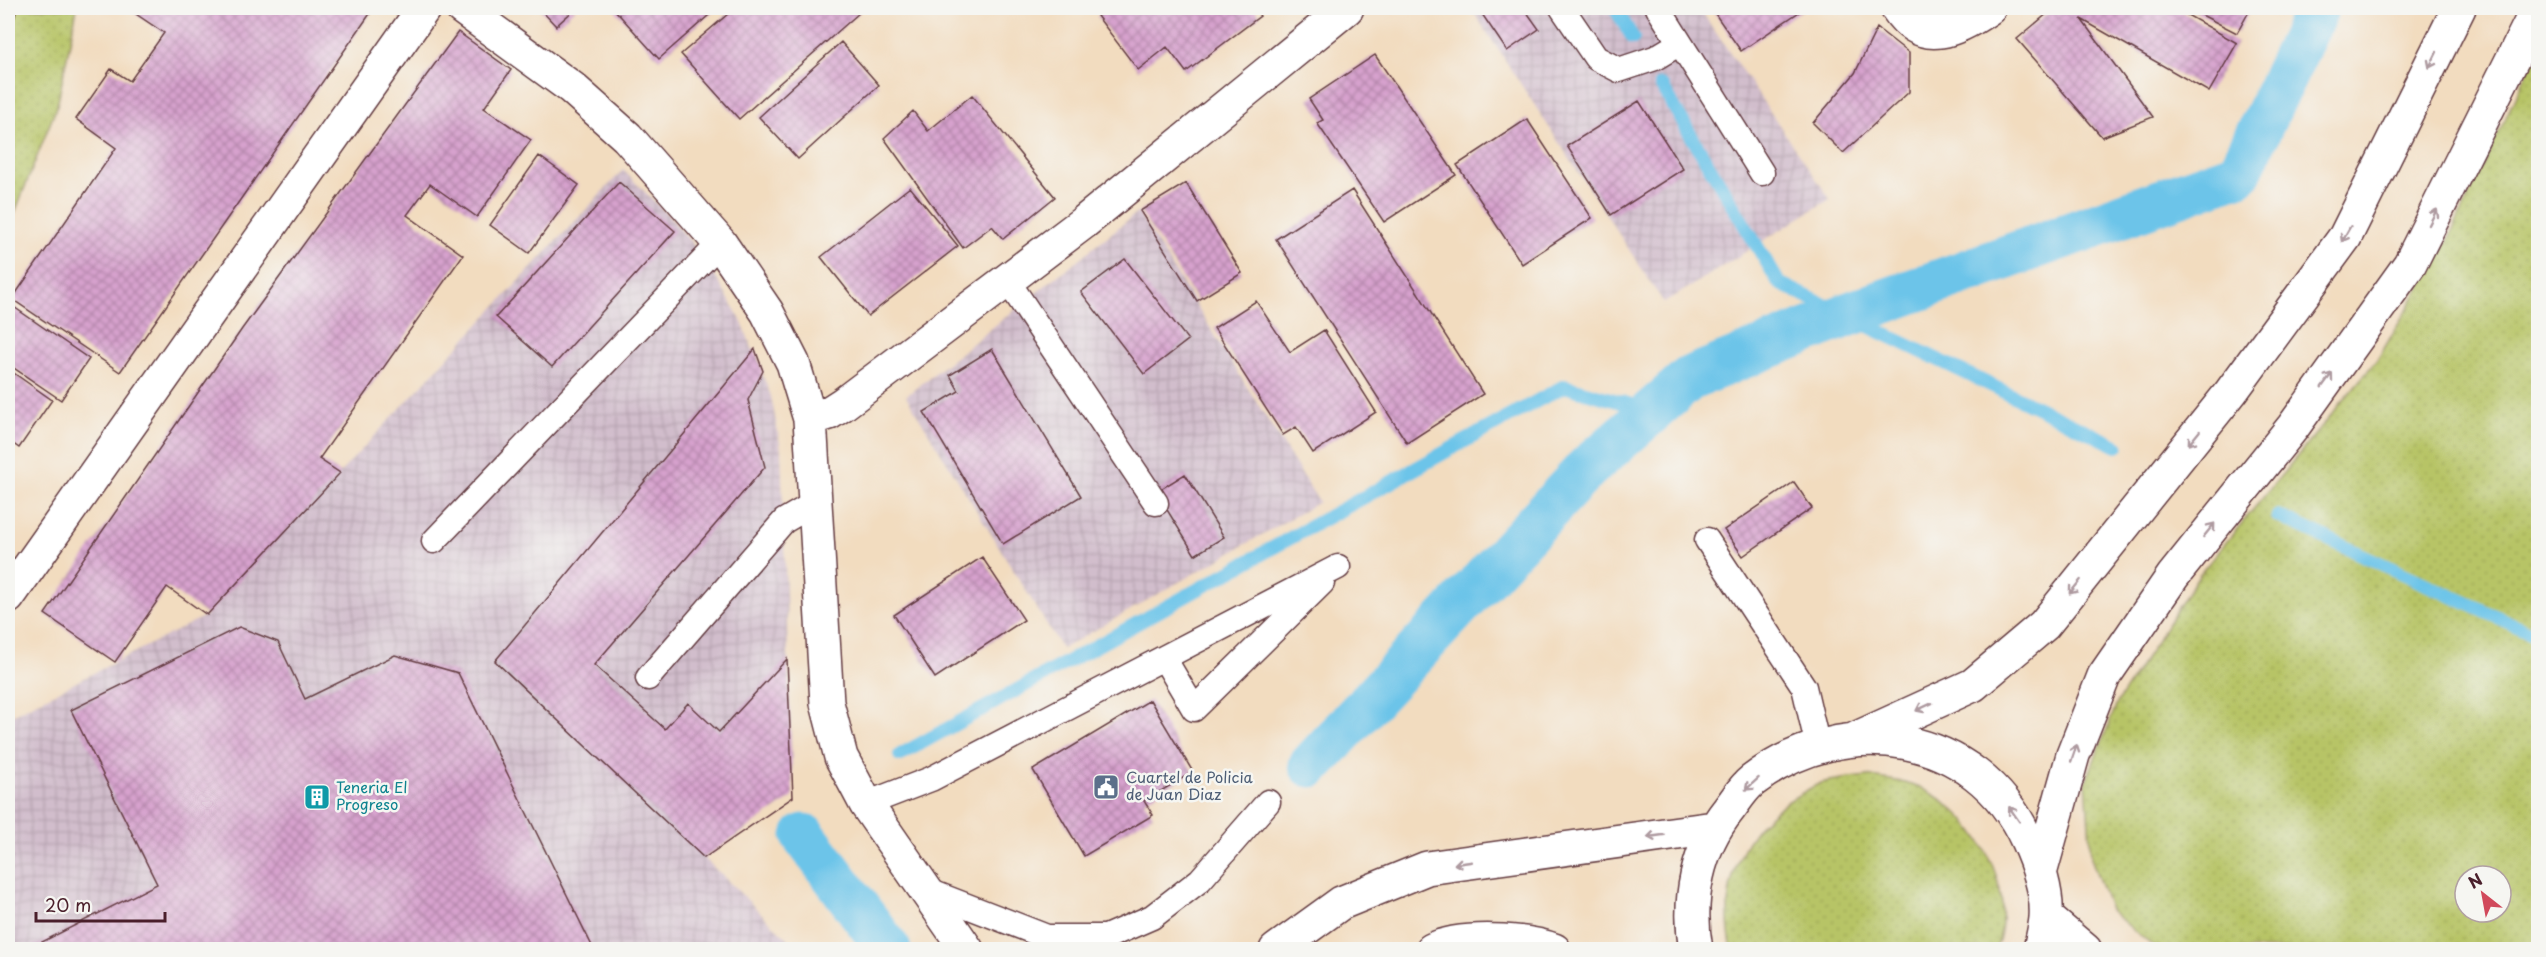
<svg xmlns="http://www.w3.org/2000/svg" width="2546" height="957" viewBox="0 0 2546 957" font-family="'Playpen Sans',sans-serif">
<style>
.industrial{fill:url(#industrial-grid)}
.grass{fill:url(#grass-dots);stroke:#807248;stroke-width:1.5;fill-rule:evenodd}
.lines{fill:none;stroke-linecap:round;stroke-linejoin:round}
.stream{stroke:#6cc4e9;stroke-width:14}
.canal{stroke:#6cc4e9;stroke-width:45}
.building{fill:url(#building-cross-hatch)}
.service-casing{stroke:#633b41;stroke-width:27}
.minor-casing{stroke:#633b41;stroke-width:36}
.service{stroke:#fff;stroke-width:24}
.minor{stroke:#fff;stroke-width:33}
.oneway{stroke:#ae9aa0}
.labels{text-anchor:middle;stroke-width:5;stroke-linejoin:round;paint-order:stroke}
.service-label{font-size:15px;fill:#4e5e75;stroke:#f6f6f2;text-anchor:start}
.culture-label{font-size:15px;fill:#0d838f;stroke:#f6f6f2;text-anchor:start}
</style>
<defs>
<pattern id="industrial-grid" width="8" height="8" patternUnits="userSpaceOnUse" patternTransform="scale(1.5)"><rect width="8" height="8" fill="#d1bdcc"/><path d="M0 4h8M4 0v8" fill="none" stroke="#b5a2af"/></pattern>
<pattern id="grass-dots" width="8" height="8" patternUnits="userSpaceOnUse" patternTransform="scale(1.5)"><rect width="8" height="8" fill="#b7c466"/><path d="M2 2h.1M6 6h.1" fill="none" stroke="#9fa859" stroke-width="1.8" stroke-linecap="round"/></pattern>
<pattern id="building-cross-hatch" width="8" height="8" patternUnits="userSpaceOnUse" patternTransform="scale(1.5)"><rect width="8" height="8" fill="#d7a2ce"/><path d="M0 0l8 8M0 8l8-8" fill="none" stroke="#b083a7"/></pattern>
</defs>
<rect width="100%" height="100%" fill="#f6f6f2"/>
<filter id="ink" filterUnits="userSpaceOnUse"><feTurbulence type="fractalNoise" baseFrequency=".0167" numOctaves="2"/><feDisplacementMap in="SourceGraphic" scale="12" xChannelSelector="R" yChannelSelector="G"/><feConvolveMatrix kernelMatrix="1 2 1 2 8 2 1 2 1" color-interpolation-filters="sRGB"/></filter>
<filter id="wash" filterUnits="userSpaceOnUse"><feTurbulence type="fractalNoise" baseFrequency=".008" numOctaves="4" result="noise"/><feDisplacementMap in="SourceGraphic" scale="24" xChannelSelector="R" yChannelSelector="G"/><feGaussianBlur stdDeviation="1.35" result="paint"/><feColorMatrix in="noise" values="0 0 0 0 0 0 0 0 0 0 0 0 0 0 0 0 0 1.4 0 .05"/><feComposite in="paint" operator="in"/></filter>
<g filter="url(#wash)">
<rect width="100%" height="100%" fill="#f2dcbf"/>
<!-- industrial -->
<path class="industrial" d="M1471,8H1699L1830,199L1664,303Z
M623,170L669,216L705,259L741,320L771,396L781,449L793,797L704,858L798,949L8,950V717L207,615Z
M1138,212L1319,502L1062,649L906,396Z"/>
<!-- grass -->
<path class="grass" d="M17,8H77L57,106L8,230V47Z
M2538,49V949H2156L2110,910L2091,858L2086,781L2118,701L2199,575L2379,357L2448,240ZM2465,876H2501V912H2465Z
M1867,776C1881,779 1898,780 1912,785C1973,804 2020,888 1996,949H1732C1718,888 1740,828 1797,796C1804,792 1813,786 1821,783C1835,779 1852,778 1867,776Z"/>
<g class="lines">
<!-- stream -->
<path class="stream" d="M1615,8L1633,38
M1661,85L1779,283L2117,446
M2278,516L2538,636
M900,755L1564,386L1653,411"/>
<!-- canal -->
<path class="canal" d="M1311,765L1587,468L1690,378L1844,316L2239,173L2317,8
M804,836L889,950"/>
</g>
<g id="blocks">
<!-- building -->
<path class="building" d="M8,8H17L8,43Z
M127,8H374L120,372L12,299L116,148L76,119L111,69L130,81L164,33Z
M539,8H576L556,26Z
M613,8H717L659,59Z
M735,8H855L859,13L739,119L681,54Z
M1109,8H1254L1260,16L1186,72L1167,47L1138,70L1097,16Z
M1492,8H1524L1539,29L1507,51L1482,14Z
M1711,8H1805L1741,51Z
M2054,8H2175L2237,43L2209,92L2081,19L2153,117L2102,137L2017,39Z
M2188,8H2251L2237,33Z
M1877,28L1909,53V92L1843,153L1813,123L1855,73Z
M458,32L511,70L484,108L531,140L477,217L430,184L407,215L463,255L319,459L340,473L207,615L167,587L115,662L45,614L242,329Z
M841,42L879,85L798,159L759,117Z
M1375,55L1456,175L1384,222L1317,123L1323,120L1309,99Z
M972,95L1055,197L1003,239L992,226L963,248L884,138L913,111L928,131Z
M1639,101L1683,169L1611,215L1567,146Z
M1527,119L1592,218L1522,264L1457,165Z
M539,156L579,185L529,253L490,225Z
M619,182L675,231L552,367L496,317Z
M1186,183L1242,273L1197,301L1140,211Z
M910,187L958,246L868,316L821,257Z
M1352,190L1483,394L1407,443L1276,239Z
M1125,259L1188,340L1144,374L1081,292Z
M1256,301L1290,352L1324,330L1376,412L1313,453L1296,427L1283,435L1214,328Z
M8,303L89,359L61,400L8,364Z
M755,349L763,371L748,400L765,467L594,665L665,729L688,703L719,732L787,659L793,797L704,858L495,661Z
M992,349L1081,496L1003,544L924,412L959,391L950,375Z
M8,369L52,400L19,448L8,440Z
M8,450L14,455L8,464Z
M1185,474L1224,537L1195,555L1156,492Z
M1794,482L1812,508L1743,556L1724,530Z
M982,557L1024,620L935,678L894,615Z
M239,627L278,642L305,699L395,655L458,673L594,950H36L34,946L157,884L71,710Z
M1150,700L1193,772L1144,801L1153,815L1084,856L1033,770Z"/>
</g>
</g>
<g filter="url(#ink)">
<use href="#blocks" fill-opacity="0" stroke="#633b41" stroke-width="1.5"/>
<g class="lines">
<defs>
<path id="service" d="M1562,8L1596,58L1619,70L1655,58L1680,43
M1658,8L1762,173
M1007,280L1156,503
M1707,540L1804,687L1818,747
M434,541L720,243
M1164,658L1194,709L1322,583
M648,678L784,521L815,503
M866,804L931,779L1338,567
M926,890L1047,937H1106L1152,917L1200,880L1268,802"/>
<path id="minor" d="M462,8L572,88L627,137L720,243L767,312L793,363L810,419L827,703L841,757L866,804L967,950
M1897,8C1923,48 1958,29 1989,8
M810,419L829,413L843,404L1083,223L1347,8
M8,597L424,8
M1857,738L1973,685L2044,625L2231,392L2345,237L2459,8
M2041,870L2073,755L2104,676L2173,576L2293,427L2410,264L2538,8
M2046,917L2085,950
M1276,950L1341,903L1427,868L1714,828
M1432,950C1459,936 1526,939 1554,950
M1696,950C1687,900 1697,849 1729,809C1736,800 1743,788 1752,781C1844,710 1977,730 2027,840C2038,864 2048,891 2046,918C2045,929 2042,939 2040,950"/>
</defs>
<!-- service casing -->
<use href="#service" class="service-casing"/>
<!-- minor casing -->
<use href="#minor" class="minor-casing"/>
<!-- service -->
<use href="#service" class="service"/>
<!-- minor -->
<use href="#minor" class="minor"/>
</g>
<!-- one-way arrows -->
<defs><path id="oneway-shaft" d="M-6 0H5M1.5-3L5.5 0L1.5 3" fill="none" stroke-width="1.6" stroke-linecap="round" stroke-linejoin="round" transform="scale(1.5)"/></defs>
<g class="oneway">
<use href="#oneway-shaft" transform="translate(2433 60) rotate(116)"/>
<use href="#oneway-shaft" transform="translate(2433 217) rotate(-63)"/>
<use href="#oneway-shaft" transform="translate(2346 234) rotate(120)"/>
<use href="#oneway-shaft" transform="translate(2327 380) rotate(-54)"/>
<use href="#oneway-shaft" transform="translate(2194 438) rotate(129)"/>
<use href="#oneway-shaft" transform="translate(2209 530) rotate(-51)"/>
<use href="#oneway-shaft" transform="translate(2075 587) rotate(129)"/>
<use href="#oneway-shaft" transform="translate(1924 707) rotate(155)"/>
<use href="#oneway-shaft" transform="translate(2074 753) rotate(-71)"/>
<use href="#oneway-shaft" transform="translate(1752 784) rotate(138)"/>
<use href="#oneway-shaft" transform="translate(2014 814) rotate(-125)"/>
<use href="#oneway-shaft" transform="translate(1656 836) rotate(172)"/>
<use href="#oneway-shaft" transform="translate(1463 863) rotate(172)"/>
</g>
</g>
<!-- icons -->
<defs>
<symbol id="civic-square" viewBox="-11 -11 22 22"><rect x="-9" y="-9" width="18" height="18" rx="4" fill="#5c6f8a" stroke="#f6f6f2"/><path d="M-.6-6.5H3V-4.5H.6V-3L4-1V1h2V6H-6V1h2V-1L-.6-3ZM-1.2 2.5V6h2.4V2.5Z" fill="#fff"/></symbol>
<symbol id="building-square" viewBox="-11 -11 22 22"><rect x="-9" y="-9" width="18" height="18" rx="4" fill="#0f9aa8" stroke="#f6f6f2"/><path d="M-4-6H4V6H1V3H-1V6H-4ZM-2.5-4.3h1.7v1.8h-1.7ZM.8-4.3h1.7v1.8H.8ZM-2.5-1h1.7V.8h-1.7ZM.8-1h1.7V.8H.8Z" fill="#fff"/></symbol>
</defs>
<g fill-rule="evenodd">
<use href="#civic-square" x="1091" y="772" width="30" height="30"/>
<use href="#building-square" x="302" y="782" width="30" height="30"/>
</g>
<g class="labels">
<!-- service labels -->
<g class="service-label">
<text x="1126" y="783">Cuartel de Policia<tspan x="1126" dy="17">de Juan Diaz</tspan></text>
</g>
<!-- culture labels -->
<g class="culture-label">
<text x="336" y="793">Teneria El<tspan x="336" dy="17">Progreso</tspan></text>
</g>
</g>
<!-- margin -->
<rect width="2546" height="957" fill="none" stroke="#f6f6f2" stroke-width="30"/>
<!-- north arrow -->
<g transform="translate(2483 894) rotate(329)"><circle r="28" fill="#f6f6f2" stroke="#b1a0a2" stroke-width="1.5"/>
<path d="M0-4.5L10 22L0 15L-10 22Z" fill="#d1495b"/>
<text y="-9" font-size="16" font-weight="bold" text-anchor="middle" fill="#4a1f2b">N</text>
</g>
<!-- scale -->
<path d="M36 912v9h129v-9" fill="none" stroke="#4a1f2b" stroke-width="3"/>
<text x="45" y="912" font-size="18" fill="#4a1f2b" stroke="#f6f6f2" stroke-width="4.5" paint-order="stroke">20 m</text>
</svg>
